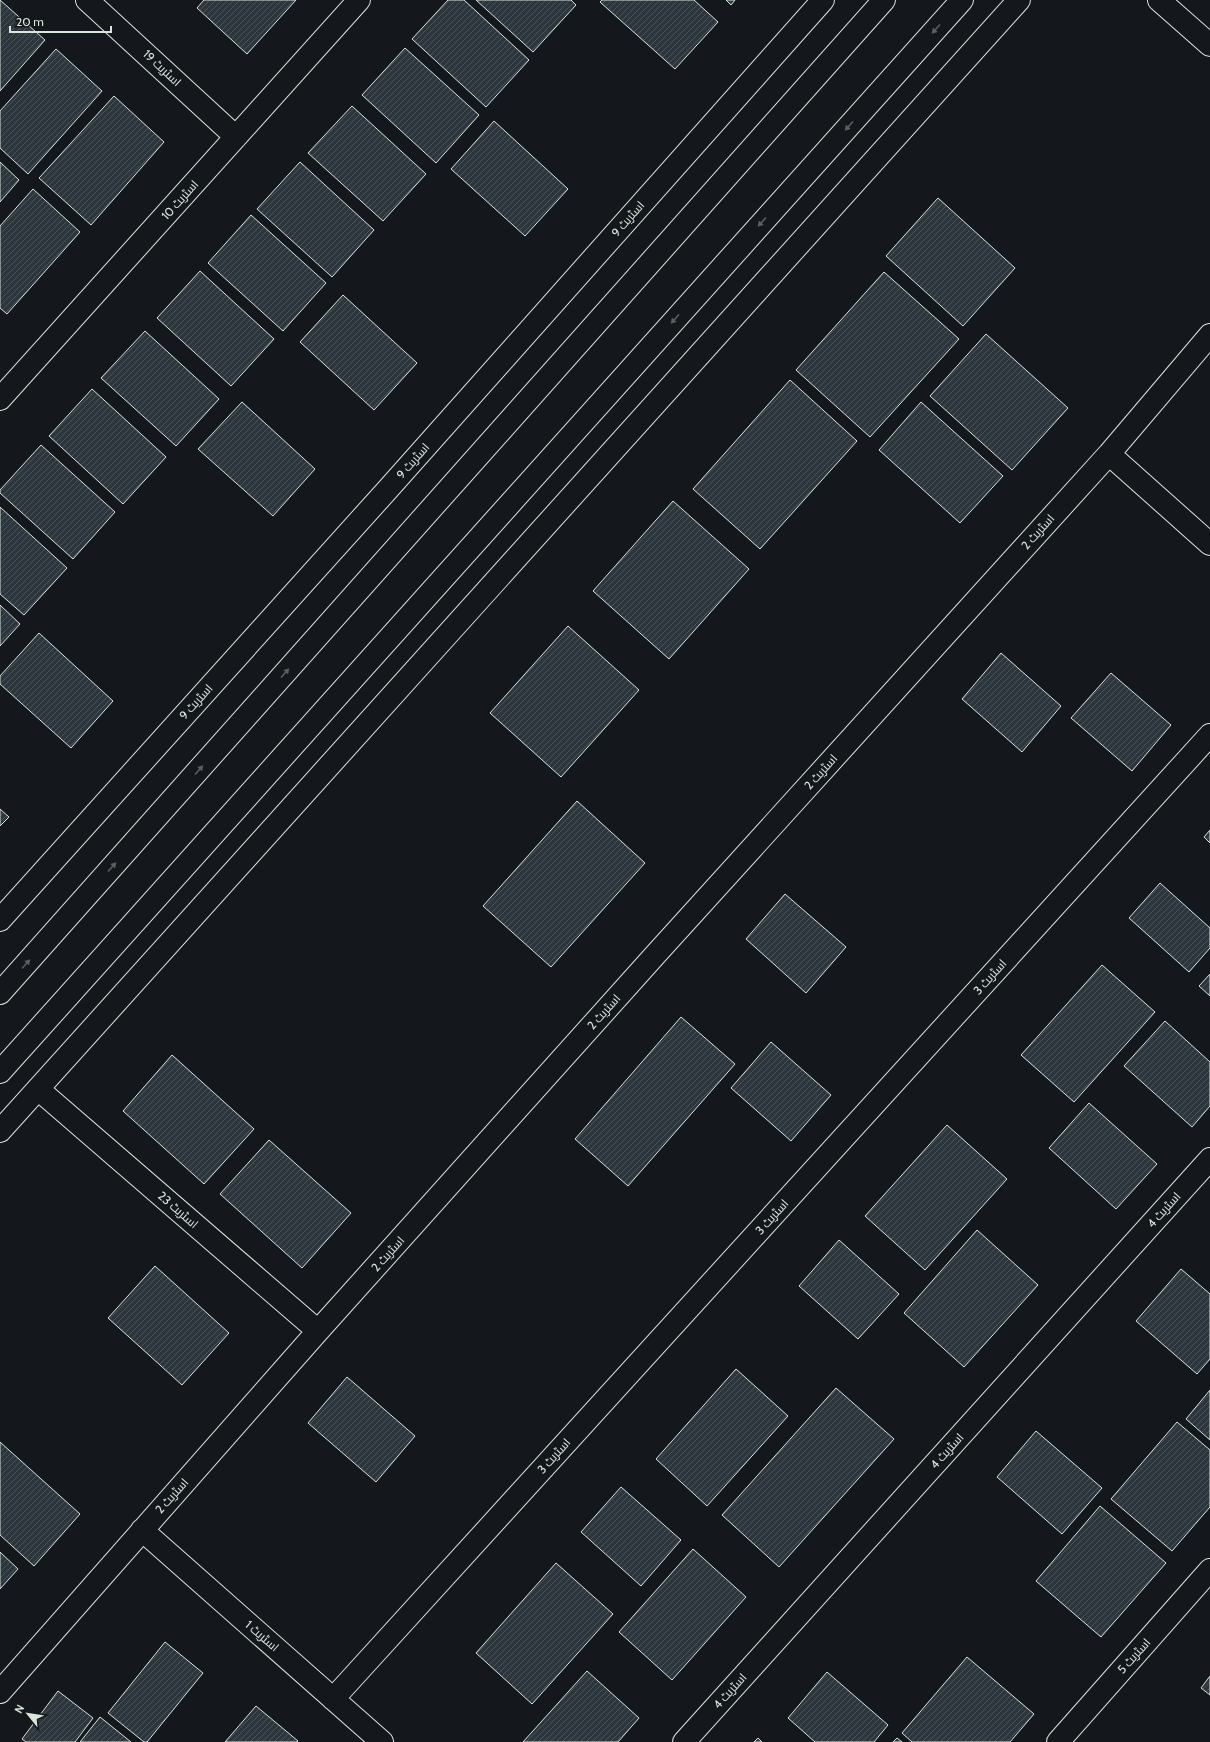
<svg xmlns="http://www.w3.org/2000/svg" width="1210" height="1742" viewBox="0 0 1210 1742" font-family="Cabin,Cairo,sans-serif">
<style>
.building{fill:url(#building-hatch);stroke:#d8e6dc}
.lines{fill:none;stroke-linecap:round;stroke-linejoin:round}
.minor-casing{stroke:#d8e6dc;stroke-width:24}
.major-casing{stroke:#d8e6dc;stroke-width:24}
.minor{stroke:#14181c;stroke-width:22}
.major{stroke:#14181c;stroke-width:22}
.oneway{fill:#59605f}
.labels{text-anchor:middle;stroke-width:3;stroke-linejoin:round;paint-order:stroke}
.street-label{font-size:12px;fill:#d8e6dc;stroke:#14181c}
</style>
<defs>
<pattern id="building-hatch" width="6" height="6" patternUnits="userSpaceOnUse"><rect width="6" height="6" fill="#2c363c"/><path d="M-1 1l2-2M0 6l6-6M5 7l2-2" fill="none" stroke="#4a5358"/></pattern>
</defs>
<rect width="100%" height="100%" fill="#14181c"/>
<!-- building -->
<path class="building" d="M0,0L45,40L0,91Z
M204,0H296L247,54L197,8Z
M448,0H464L529,60L486,107L412,39Z
M476,0H571L576,5L533,52Z
M602,0H694L718,22L675,69L600,2Z
M726,0H735L731,5Z
M405,48L479,115L436,163L362,95Z
M56,49L102,91L28,174L0,148V111Z
M114,96L164,142L91,225L39,178Z
M352,106L426,174L383,221L308,153Z
M494,121L568,189L525,236L451,169Z
M0,162L19,180L0,202Z
M300,162L374,230L332,277L257,209Z
M33,189L80,232L7,314L0,308V226Z
M938,198L1015,268L963,326L886,256Z
M251,215L326,283L283,331L208,263Z
M200,271L274,339L231,386L157,318Z
M884,272L959,339L870,437L796,370Z
M343,295L417,363L374,410L300,342Z
M145,331L219,399L176,446L101,378Z
M986,334L1068,408L1012,470L930,396Z
M790,380L857,441L760,549L693,489Z
M92,389L166,457L123,504L49,436Z
M242,402L315,469L273,516L198,449Z
M921,402L1003,476L960,523L879,450Z
M41,445L115,512L73,559L0,493V490Z
M673,501L749,569L669,659L593,591Z
M0,507L67,568L24,615L0,594Z
M0,605L20,624L0,646Z
M568,626L639,690L561,777L490,713Z
M39,633L113,701L71,748L0,684V676Z
M1001,653L1061,706L1022,752L962,699Z
M1111,673L1171,725L1132,771L1071,718Z
M577,801L645,863L551,967L483,906Z
M0,809L9,817L0,826Z
M1210,830V843L1204,837Z
M1160,883L1210,928V948L1189,972L1129,918Z
M785,894L846,947L806,993L746,939Z
M1102,965L1155,1012L1074,1102L1021,1055Z
M1210,974V996L1199,986Z
M681,1017L735,1064L628,1186L575,1139Z
M1165,1021L1210,1062V1106L1192,1127L1124,1066Z
M771,1042L831,1095L791,1141L731,1088Z
M172,1055L254,1129L204,1184L123,1111Z
M1089,1103L1157,1164L1116,1209L1049,1148Z
M947,1125L1007,1179L925,1270L865,1216Z
M269,1140L351,1213L302,1268L220,1194Z
M977,1230L1038,1285L964,1367L904,1313Z
M839,1240L899,1294L858,1339L799,1286Z
M155,1266L229,1333L182,1385L108,1318Z
M1181,1269L1210,1294V1359L1197,1374L1136,1321Z
M736,1369L788,1416L707,1506L656,1459Z
M347,1377L415,1436L376,1482L308,1423Z
M836,1388L894,1439L779,1567L722,1515Z
M1210,1390V1440L1186,1419Z
M1177,1422L1210,1450V1507L1172,1551L1111,1499Z
M1036,1431L1102,1488L1062,1534L997,1477Z
M0,1442L80,1514L34,1566L0,1535Z
M621,1487L681,1540L641,1586L581,1532Z
M1100,1506L1166,1563L1101,1637L1036,1581Z
M693,1549L746,1597L672,1680L619,1632Z
M0,1552L18,1569L0,1589Z
M556,1563L613,1614L532,1704L476,1653Z
M165,1642L203,1673L147,1742H144L108,1713Z
M967,1657L1034,1714L1010,1742H912L902,1733Z
M587,1671L639,1718L618,1742H523Z
M827,1672L888,1725L874,1742H815L788,1718Z
M1210,1676V1695L1201,1688Z
M58,1691L93,1718L75,1742H26L22,1739Z
M256,1706L298,1741L297,1742H225Z
M100,1717L131,1742H80Z
M758,1738L762,1742H754Z
M897,1738L902,1742H893Z"/>
<g class="lines">
<defs>
<path id="minor" d="M87,0L236,137
M1159,0L1210,45
M0,399L359,0
M1109,454L1210,544
M0,920L389,488L823,0
M38,1089L318,1331
M0,1131L1019,0
M142,1530L382,1742
M0,1692L318,1331L656,954L1109,454L1210,335
M333,1699L1210,735
M684,1742L1210,1159
M1058,1742L1210,1570"/>
<path id="major" d="M0,993L884,0
M0,1072L962,0"/>
</defs>
<!-- minor casing -->
<use href="#minor" class="minor-casing"/>
<!-- major casing -->
<use href="#major" class="major-casing"/>
<!-- minor -->
<use href="#minor" class="minor"/>
<!-- major -->
<use href="#major" class="major"/>
</g>
<!-- one-way arrows -->
<defs><path id="oneway-solid" d="M-6-.8H1V-3.2L6.5 0L1 3.2V.8H-6Z"/></defs>
<g class="oneway">
<use href="#oneway-solid" transform="translate(936 29) rotate(132)"/>
<use href="#oneway-solid" transform="translate(849 126) rotate(132)"/>
<use href="#oneway-solid" transform="translate(762 222) rotate(132)"/>
<use href="#oneway-solid" transform="translate(675 319) rotate(132)"/>
<use href="#oneway-solid" transform="translate(285 673) rotate(-48)"/>
<use href="#oneway-solid" transform="translate(199 770) rotate(-48)"/>
<use href="#oneway-solid" transform="translate(112 867) rotate(-48)"/>
<use href="#oneway-solid" transform="translate(26 964) rotate(-48)"/>
</g>
<g class="labels">
<!-- street labels -->
<g class="street-label">
<text transform="translate(162 68) rotate(43)" y="4">اسٹریٹ 19</text>
<text transform="translate(180 200) rotate(-48)" y="4">اسٹریٹ 10</text>
<text transform="translate(628 219) rotate(-49)" y="4">اسٹریٹ 9</text>
<text transform="translate(413 461) rotate(-49)" y="4">اسٹریٹ 9</text>
<text transform="translate(1038 532) rotate(-48)" y="4">اسٹریٹ 2</text>
<text transform="translate(196 702) rotate(-48)" y="4">اسٹریٹ 9</text>
<text transform="translate(821 772) rotate(-48)" y="4">اسٹریٹ 2</text>
<text transform="translate(990 977) rotate(-48)" y="4">اسٹریٹ 3</text>
<text transform="translate(604 1012) rotate(-48)" y="4">اسٹریٹ 2</text>
<text transform="translate(178 1210) rotate(41)" y="4">اسٹریٹ 23</text>
<text transform="translate(1164 1210) rotate(-48)" y="4">اسٹریٹ 4</text>
<text transform="translate(772 1217) rotate(-48)" y="4">اسٹریٹ 3</text>
<text transform="translate(388 1254) rotate(-48)" y="4">اسٹریٹ 2</text>
<text transform="translate(947 1451) rotate(-48)" y="4">اسٹریٹ 4</text>
<text transform="translate(554 1456) rotate(-48)" y="4">اسٹریٹ 3</text>
<text transform="translate(172 1496) rotate(-48)" y="4">اسٹریٹ 2</text>
<text transform="translate(262 1636) rotate(41)" y="4">اسٹریٹ 1</text>
<text transform="translate(1134 1656) rotate(-48)" y="4">اسٹریٹ 5</text>
<text transform="translate(730 1691) rotate(-48)" y="4">اسٹریٹ 4</text>
</g>
</g>
<!-- north arrow -->
<g transform="translate(28 1714) rotate(300)" stroke="#14181c" stroke-width="3" paint-order="stroke">
<path d="M0-3L7 15L0 10L-7 15Z" fill="#d8e6dc"/>
<text y="-6" font-size="11" font-weight="bold" text-anchor="middle" fill="#d8e6dc">N</text>
</g>
<!-- scale -->
<path d="M10 26v6h101v-6" fill="none" stroke="#d8e6dc" stroke-width="2"/>
<text x="16" y="26" font-size="12" fill="#d8e6dc" stroke="#14181c" stroke-width="3" paint-order="stroke">20 m</text>
</svg>
